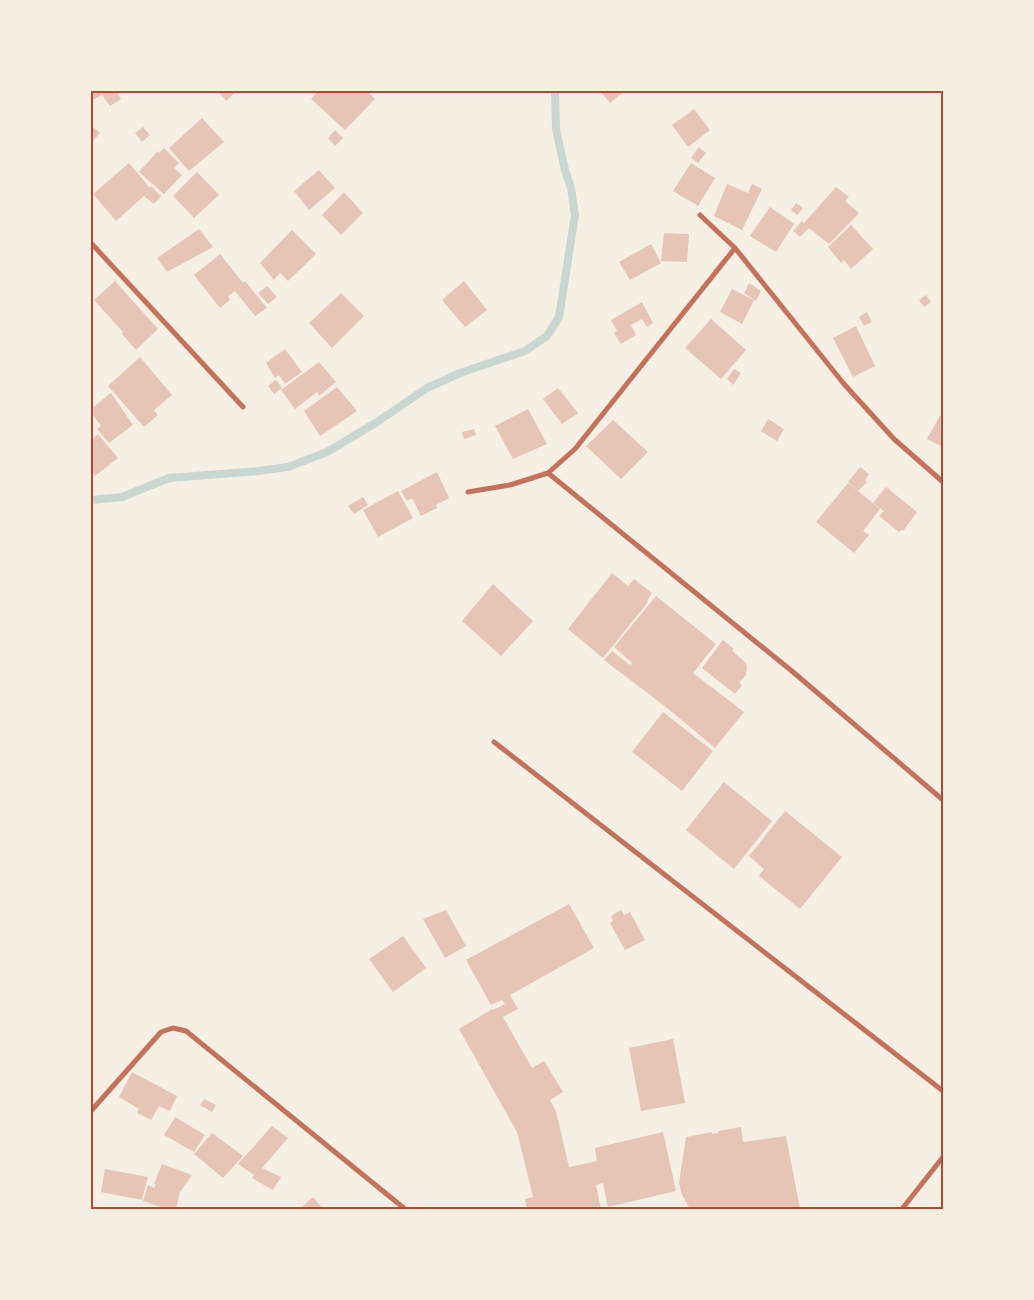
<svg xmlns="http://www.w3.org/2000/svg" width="1034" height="1300" viewBox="0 0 1034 1300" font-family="'DejaVu Sans',sans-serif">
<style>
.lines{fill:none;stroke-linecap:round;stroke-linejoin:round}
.stream{stroke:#c9d6d2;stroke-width:8}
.building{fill:#e6c5b7}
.minor{stroke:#c5725c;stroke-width:5}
.neatline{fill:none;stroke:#b5482f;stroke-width:2}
</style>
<rect width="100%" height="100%" fill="#f6efe4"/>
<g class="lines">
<!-- stream -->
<path class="stream" d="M91,500L122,497L169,478L258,471L288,467L327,452L377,422L427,388L460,373L525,351L547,336L559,317L575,215L571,188L565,170L556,129L555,91"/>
</g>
<!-- building -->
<path class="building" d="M91,91H116L121,99L110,106L102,95L91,101Z
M218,91H237L226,101Z
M318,91H367L375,99L345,130L311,99Z
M600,91H625L610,103Z
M694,109L710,130L688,147L672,125Z
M202,118L224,142L189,171L169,148Z
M91,125L100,133L91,143Z
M143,127L150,135L142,142L135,133Z
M335,130L343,138L335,146L328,138Z
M699,147L706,153L698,163L691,158Z
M164,148L179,163L174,168L182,175L164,194L139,172L158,151L159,153Z
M129,163L150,188L151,186L161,196L154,204L144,196L116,221L93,194Z
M691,163L715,178L698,206L673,191Z
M319,170L335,188L309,210L294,191Z
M197,172L219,195L194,218L173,196Z
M727,184L748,193L752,184L762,189L742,230L714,216Z
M836,187L849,197L845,201L859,213L829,244L809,228L800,237L793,231L802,221L804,223Z
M344,192L363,213L341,235L322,215Z
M796,203L803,208L797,215L791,210Z
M770,207L794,224L776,252L750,236Z
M851,225L873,249L851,269L844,260L841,263L828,247Z
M199,229L213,247L167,272L157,258Z
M292,230L316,254L288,281L280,273L274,280L260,263Z
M664,233L689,234L687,262L661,261Z
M651,244L661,263L630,280L619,262Z
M220,254L243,283L245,281L267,308L255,316L235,291L228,296L230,300L220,308L194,275Z
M115,281L158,329L136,350L122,334L123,332L94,300Z
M464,281L487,310L465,327L442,300Z
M749,283L761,291L756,301L744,293Z
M267,286L277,297L268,304L258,293Z
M732,289L754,300L742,324L720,312Z
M341,293L364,316L332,348L309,323Z
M926,295L931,302L924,307L919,300Z
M642,302L653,323L647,327L642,319L631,325L636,335L621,344L614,333L617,331L611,320Z
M867,312L872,322L864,326L859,317Z
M711,319L746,350L721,379L685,348Z
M856,326L875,366L853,377L833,338Z
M285,349L302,372L285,384L279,375L275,378L266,363Z
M140,357L172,395L154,410L158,415L144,427L108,386Z
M319,362L336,382L319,396L317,392L295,409L281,390Z
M734,369L741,373L733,385L727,379Z
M276,380L282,388L274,394L268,386Z
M337,387L357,411L320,436L304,411Z
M558,388L578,413L562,424L543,399Z
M111,393L133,425L109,443L97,429L101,426L91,412V409Z
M528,409L547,444L513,459L495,426Z
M943,410V447L927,439Z
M768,419L784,429L777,441L761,431Z
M613,420L648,452L621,479L586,446Z
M474,429L476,435L464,439L462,432Z
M98,434L118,458L95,476L91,471V440Z
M860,467L869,474L865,480L867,482L858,491L848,482Z
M437,472L449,498L436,505L437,508L421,516L412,498L407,501L401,491Z
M848,483L880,509L863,531L869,535L854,553L816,522Z
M886,487L917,512L903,531L901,530L899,532L879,516L884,511L873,503Z
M398,491L413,518L378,537L363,510Z
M363,497L368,505L354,514L348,506Z
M612,573L628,586L634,579L652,593L647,601L648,602L603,658L568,629Z
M493,584L533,621L501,656L462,621Z
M656,596L716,644L693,673L744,712L715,748L666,707L604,660L612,651L630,665L632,663L614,647Z
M723,640L734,649L732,651L745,662L747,666L746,675L739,683L742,685L735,694L702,668Z
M663,712L713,751L682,791L632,752Z
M724,782L772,821L734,869L686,830Z
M785,811L842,857L800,909L759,876L764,869L749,856Z
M569,904L594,948L510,995L518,1009L503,1017L532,1068L544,1061L563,1092L550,1100L556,1111L569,1167L597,1161L595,1148L663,1132L676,1191L608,1207L603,1183L596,1185L601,1209H527L525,1199L533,1197L517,1132L459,1029L492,1009L493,1010L505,1004L502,1000L491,1005L466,960Z
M446,910L466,946L445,958L423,919Z
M621,910L624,915L630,912L645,940L625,950L610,923L613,921L611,916Z
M403,936L426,968L393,992L369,959Z
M673,1039L685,1103L641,1111L629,1048Z
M132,1072L177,1096L170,1111L159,1106L151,1120L137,1113L139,1109L119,1097Z
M204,1099L216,1105L212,1112L200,1105Z
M175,1117L205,1135L194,1152L164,1135Z
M272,1126L288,1138L262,1168L281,1177L273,1190L252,1178L254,1175L238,1164Z
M741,1127L743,1142L786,1136L800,1209H690L682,1195L679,1183L686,1137L712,1132V1134L718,1133V1131Z
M212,1133L243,1156L223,1178L194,1154Z
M162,1164L192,1175L180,1192L176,1209H167L143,1201L148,1185L154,1188L156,1184H154Z
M105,1169L148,1177L142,1200L101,1192Z
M313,1197L323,1209H300Z"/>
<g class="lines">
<!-- minor -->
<path class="minor" d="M700,215L735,248L844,384L894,439L943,482
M91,243L243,407
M548,473L793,672L943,800
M468,492L510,485L548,473L575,449L735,248
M494,742L943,1091
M91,1111L161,1032L173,1028L186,1031L405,1209
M902,1209L943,1157"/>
</g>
<!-- border -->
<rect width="1034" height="1300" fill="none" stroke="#f6efe4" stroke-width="185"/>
<rect x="92" y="92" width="850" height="1116" class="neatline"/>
</svg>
